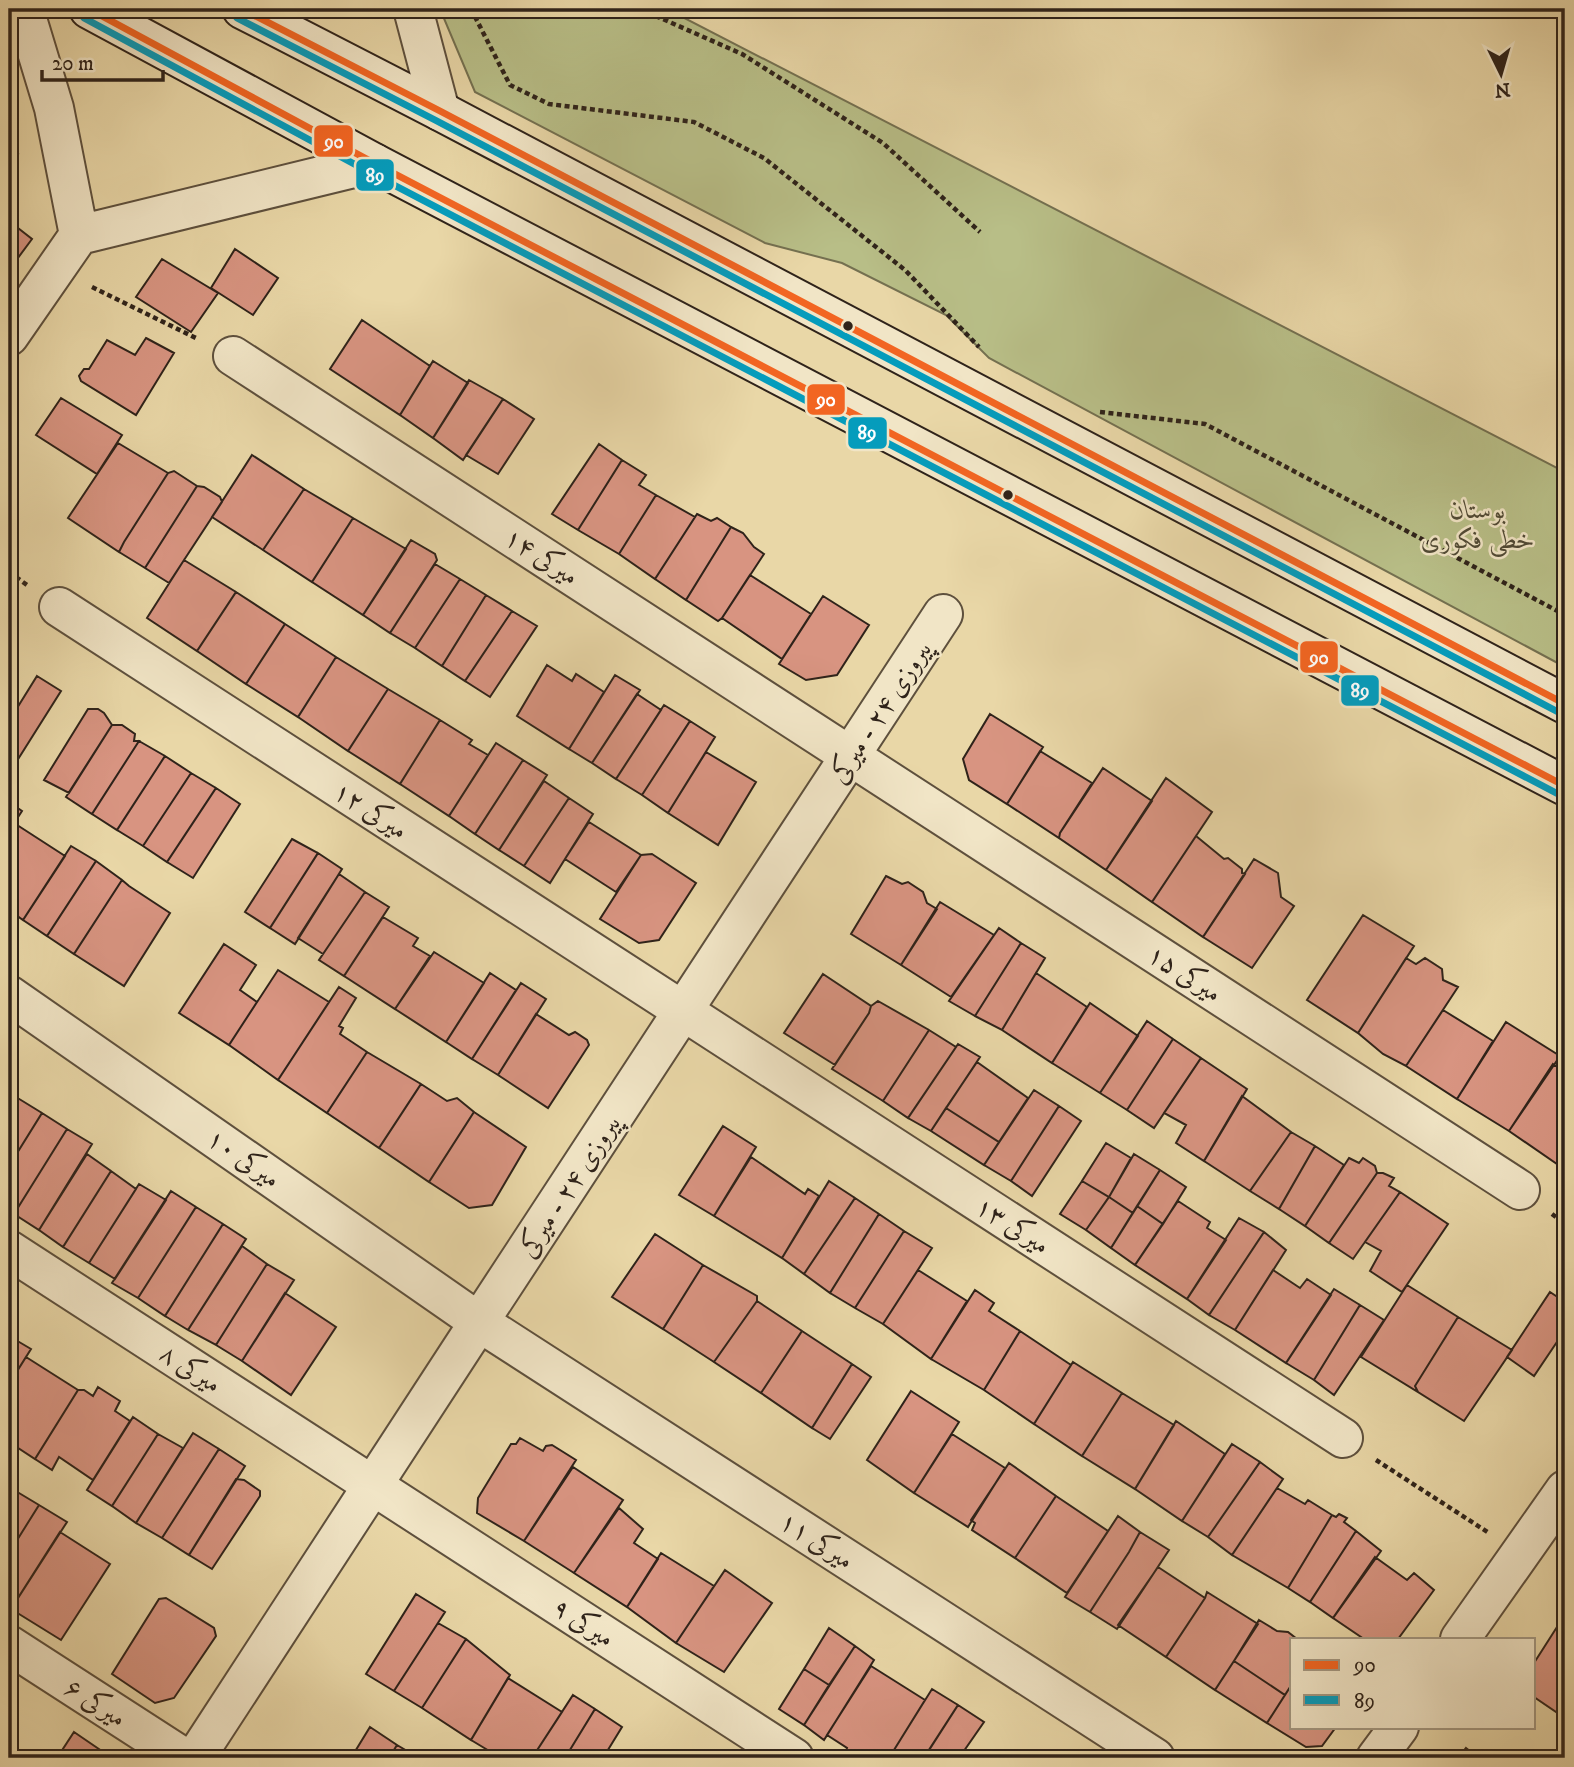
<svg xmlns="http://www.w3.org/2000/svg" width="1574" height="1767" viewBox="0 0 1574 1767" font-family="'IM FELL DW Pica',Amiri,serif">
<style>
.green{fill:#b8be87;stroke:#747050;stroke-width:2}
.building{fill:#d89481;stroke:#2f231a;stroke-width:2}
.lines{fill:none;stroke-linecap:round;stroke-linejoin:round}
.minor-casing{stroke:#5e503d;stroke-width:42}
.tertiary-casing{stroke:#5e503d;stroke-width:42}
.secondary-casing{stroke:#2f231a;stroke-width:42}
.path{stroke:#2f231a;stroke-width:4.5;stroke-dasharray:5 3.5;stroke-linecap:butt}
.minor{stroke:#f1e5c6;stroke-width:38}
.tertiary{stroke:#f1e5c6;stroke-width:38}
.secondary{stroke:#f1e5c6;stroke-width:38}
.bus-1-casing{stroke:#f1e5c6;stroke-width:12}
.bus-2-casing{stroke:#f1e5c6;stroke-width:12}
.bus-1{stroke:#f26522;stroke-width:7}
.bus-2{stroke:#059cbc;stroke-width:7}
.bus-dot{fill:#2f231a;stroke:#f1e5c6;stroke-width:2.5}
.labels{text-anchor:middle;stroke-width:5;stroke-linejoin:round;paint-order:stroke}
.park-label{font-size:26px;font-style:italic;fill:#514a35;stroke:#f1e5c6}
.street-label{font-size:26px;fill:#2f231a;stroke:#f1e5c6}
.line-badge{stroke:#f1e5c6;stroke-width:2.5}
.badge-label{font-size:19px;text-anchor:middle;font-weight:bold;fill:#fff}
</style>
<rect width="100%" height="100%" fill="#e9d7a7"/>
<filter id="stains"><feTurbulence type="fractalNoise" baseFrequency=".00286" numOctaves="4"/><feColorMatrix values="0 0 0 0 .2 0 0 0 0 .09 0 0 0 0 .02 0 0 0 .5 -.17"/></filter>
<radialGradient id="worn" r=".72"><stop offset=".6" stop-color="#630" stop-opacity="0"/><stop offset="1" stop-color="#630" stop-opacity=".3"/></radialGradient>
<!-- green -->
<path class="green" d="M440,9H667L1565,472V667L989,358L946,315L842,263L765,243L475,92Z"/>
<!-- building -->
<path class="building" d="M9,148L18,154L9,167Z
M9,221L32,239L9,270Z
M235,249L278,278L253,315L211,288Z
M162,259L218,293L191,332L136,297Z
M362,320L430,366L400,415L330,369Z
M146,338L174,353L136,415L81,381L79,376L84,369H89L107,340L135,355Z
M433,361L468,383L433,438L400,415Z
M469,380L503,399L463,460L433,438Z
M61,398L122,435L97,474L36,435Z
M503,399L534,419L498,474L466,455Z
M118,443L168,473L124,542L119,552L68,518Z
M599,444L622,460L578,530L552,514Z
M252,455L304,489L263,550L212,517Z
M622,460L646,475L639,485L656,495L619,554L578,530Z
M174,471L197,486L145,568L119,552L124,542L168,473Z
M197,486L204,487L220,497L222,502L169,583L145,568Z
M304,489L353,518L312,582L263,550Z
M656,495L695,517L655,579L619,554Z
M697,514L711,521L717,518L731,527L686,600L655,579Z
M353,518L406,549L363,615L312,582Z
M731,527L743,533L754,547L764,554L722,618L718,621L686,600Z
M411,540L435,554L437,560L390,633L363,615Z
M184,560L236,592L197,651L147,618Z
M435,564L460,579L415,648L390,633Z
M750,575L811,614L782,659L722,618Z
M460,579L486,595L442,666L415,648Z
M236,592L285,624L246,684L197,651Z
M486,595L512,611L465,681L442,666Z
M823,596L869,625L837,675L806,680L779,664Z
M512,611L537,626L490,697L465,681Z
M285,624L336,657L298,717L246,684Z
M336,657L388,689L348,751L298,717Z
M547,665L572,681L576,674L604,692L569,749L517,716Z
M615,675L640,690L592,763L569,749Z
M37,676L61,691L15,764L9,760V721Z
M388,689L440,720L400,784L348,751Z
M637,694L661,710L616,779L592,763Z
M664,705L690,721L642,795L616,779Z
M88,709H98L104,713L112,725L69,793L44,780Z
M990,714L1043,747L1007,804L969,780L963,759Z
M440,720L472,740L469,744L488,755L449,816L400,784Z
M690,721L715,737L668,813L642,795Z
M112,725H122L135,734L134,741H139L92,814L66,797Z
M139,741L165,756L117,830L92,814Z
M496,743L523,760L475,834L449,816Z
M1040,751L1092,783L1060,833L1059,838L1007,804Z
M706,752L756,782L718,845L668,813Z
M165,756L191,773L143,846L117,830Z
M523,760L547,775L499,850L475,834Z
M1103,768L1152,801L1106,870L1059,838L1060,833Z
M191,773L216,788L167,862L143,846Z
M1166,778L1212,812L1152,902L1106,870Z
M544,781L569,798L524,866L499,850Z
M216,788L240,804L193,878L167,862Z
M569,798L593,814L550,883L524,866Z
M9,802L22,811L9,831Z
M589,822L641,855L616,892L565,859Z
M14,823L65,856L23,920L9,910V831Z
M1196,836L1224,859L1228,858L1242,869V873L1245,874L1203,937L1152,902Z
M292,839L318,853L270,928L245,912Z
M71,846L96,861L47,936L23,920Z
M318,853L342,869L295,944L270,928Z
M652,854L696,883L659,940L639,943L600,919L641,855Z
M1254,859L1278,873L1281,897L1294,906L1252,968L1203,937Z
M96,861L122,880L74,954L47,936Z
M339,874L365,892L323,954L298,938Z
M886,876L902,884L908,882L923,892L927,903L937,909L901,965L851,934Z
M122,880L129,886L170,913L124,986L74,954Z
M365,892L389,907L344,976L319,960Z
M940,902L994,935L951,997L901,965Z
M1363,915L1414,946L1358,1033L1307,1000Z
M383,917L418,938L413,946L430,956L395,1009L344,976Z
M999,928L1021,943L975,1016L949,1001Z
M1021,943L1045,958L1002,1030L975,1016Z
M224,944L256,965L240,990L257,1002L229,1045L179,1013Z
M434,952L484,983L446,1042L395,1009Z
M1406,958L1416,964L1425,958L1442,969L1443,980L1458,987L1406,1066L1383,1054L1358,1033Z
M278,970L329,1002L278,1080L229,1045Z
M490,973L516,990L472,1059L446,1042Z
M1036,973L1087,1007L1052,1063L1002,1030Z
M823,974L871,1006L869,1013L835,1065L784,1033Z
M521,983L546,999L498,1075L472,1059Z
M339,987L356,998L339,1026L343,1028L340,1034L367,1052L327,1113L278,1080Z
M878,1001L929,1030L883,1101L832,1069L869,1013L871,1006Z
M1090,1003L1138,1036L1100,1093L1052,1063Z
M1443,1010L1493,1041L1457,1099L1406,1066Z
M536,1014L569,1035L575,1032L587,1040L589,1045L548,1108L498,1075Z
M1147,1021L1173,1039L1127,1110L1100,1093Z
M1506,1022L1560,1056L1509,1131L1457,1099Z
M929,1030L956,1047L908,1118L883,1101Z
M1173,1039L1201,1058L1154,1128L1127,1110Z
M958,1044L980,1057L931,1131L908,1118Z
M367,1052L421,1084L379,1148L327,1113Z
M1201,1058L1247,1089L1204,1161L1176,1143L1186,1125L1164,1113Z
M977,1062L1028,1098L999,1142L946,1108Z
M1553,1064L1565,1072V1150L1557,1164L1509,1131Z
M421,1084L447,1101L457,1098L474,1112L429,1182L379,1148Z
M1034,1090L1059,1106L1011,1181L984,1165Z
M1242,1096L1291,1132L1250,1191L1204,1161Z
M16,1097L42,1113L9,1166V1109Z
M1059,1106L1081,1121L1032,1196L1011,1181Z
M946,1108L999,1142L984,1165L931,1131Z
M474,1112L526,1147L492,1205L469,1208L429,1182Z
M42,1113L67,1129L14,1214L9,1211V1166Z
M723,1126L756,1147L714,1216L679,1195Z
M67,1129L92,1144L39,1230L14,1214Z
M1291,1132L1315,1146L1279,1209L1250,1191Z
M1106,1143L1131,1158L1109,1197L1082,1181Z
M1315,1146L1344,1165L1305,1226L1279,1209Z
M1565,1150V1169L1557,1164Z
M87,1154L111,1171L63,1247L39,1230Z
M1134,1154L1160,1170L1133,1213L1109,1197Z
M751,1157L805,1194L808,1189L819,1196L782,1258L714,1216Z
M1349,1158L1359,1163L1363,1158L1375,1166L1377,1173L1329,1243L1305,1226Z
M1160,1170L1186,1187L1163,1224L1137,1206Z
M111,1171L136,1189L89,1263L63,1247Z
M1377,1173H1383L1394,1178L1389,1186L1400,1192L1353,1259L1329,1243Z
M829,1181L855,1198L804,1274L782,1258Z
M1082,1181L1109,1197L1086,1230L1060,1214Z
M139,1184L166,1200L115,1279L89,1263Z
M171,1191L196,1207L138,1298L112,1283Z
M1400,1192L1448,1224L1402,1292L1370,1271L1381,1251L1365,1242Z
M1109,1197L1133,1213L1111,1248L1086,1230Z
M855,1198L879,1214L830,1293L804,1274Z
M1178,1201L1210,1222L1207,1228L1226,1240L1187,1299L1135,1265Z
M1137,1206L1163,1224L1135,1265L1111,1248Z
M196,1207L223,1224L165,1316L138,1298Z
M879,1214L904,1231L855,1308L830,1293Z
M1239,1218L1264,1232L1209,1315L1187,1299Z
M223,1224L246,1239L188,1330L165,1316Z
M904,1231L932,1248L883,1324L855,1308Z
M1264,1232L1286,1250L1235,1330L1209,1315Z
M655,1234L703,1265L663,1329L612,1297Z
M242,1246L267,1264L216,1345L188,1330Z
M267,1264L294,1280L242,1361L216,1345Z
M703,1265L757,1296V1301L714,1362L663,1329Z
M918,1270L967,1301L931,1359L883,1324Z
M1273,1270L1300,1288L1307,1279L1331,1295L1286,1363L1235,1330Z
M1407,1285L1458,1317L1415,1386L1418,1392L1361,1357Z
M1334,1289L1360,1305L1314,1380L1286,1363Z
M975,1290L994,1303L989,1311L1020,1331L984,1390L931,1359Z
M1550,1292L1565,1302V1330L1534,1376L1507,1357Z
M285,1293L336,1327L291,1395L242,1361Z
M757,1301L802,1331L761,1393L714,1362Z
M1360,1305L1384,1320L1334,1395L1314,1380Z
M1458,1317L1512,1350L1464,1421L1418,1392L1415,1386Z
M802,1331L852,1364L812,1428L761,1393Z
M1020,1331L1071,1365L1034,1424L984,1390Z
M9,1336L31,1349L9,1384Z
M26,1357L78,1390L35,1459L9,1442V1384Z
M1073,1362L1122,1393L1082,1456L1034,1424Z
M852,1364L871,1377L830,1439L812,1428Z
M98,1387L120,1401L115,1411L130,1421L93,1480L59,1457L52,1470L35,1459L78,1390H84L93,1396Z
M911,1391L959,1422L914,1493L867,1460Z
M1122,1393L1174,1425L1135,1489L1082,1456Z
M133,1417L158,1434L112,1506L87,1490Z
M1176,1421L1225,1454L1182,1521L1135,1489Z
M193,1433L219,1449L162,1538L136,1523Z
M158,1434L183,1448L136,1523L112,1506Z
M952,1434L1005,1468L968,1527L914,1493Z
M520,1438L543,1451L546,1446L552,1445L576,1460L524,1541L477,1513L478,1498L511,1444H516Z
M1232,1444L1260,1462L1208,1537L1182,1521Z
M219,1449L245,1466L189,1555L162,1538Z
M1260,1462L1283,1479L1232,1555L1208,1537Z
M1009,1463L1056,1496L1015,1558L972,1530L975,1523L971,1520Z
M573,1467L623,1500L574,1573L524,1541Z
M236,1479L244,1480L260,1491V1496L212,1569L189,1555Z
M1277,1488L1305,1504L1308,1500L1332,1515L1288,1588L1232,1555Z
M14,1490L39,1505L9,1553V1498Z
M1056,1496L1108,1531L1067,1593L1015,1558Z
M39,1505L67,1522L11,1609L9,1608V1553Z
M619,1508L643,1529L634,1543L658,1559L627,1607L574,1573Z
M1339,1514L1347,1518L1344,1522L1356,1531L1310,1602L1288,1588L1332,1515L1336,1517Z
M1118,1516L1140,1532L1129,1552L1090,1612L1065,1597Z
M1356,1531L1381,1551L1333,1618L1310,1602Z
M60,1532L110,1564L61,1640L11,1609Z
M1140,1532L1169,1550L1117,1629L1090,1612L1129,1552Z
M661,1553L714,1586L676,1643L627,1607Z
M1375,1557L1407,1580L1414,1573L1434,1590L1398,1639H1364L1333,1618Z
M1158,1567L1205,1598L1166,1657L1118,1625Z
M725,1570L772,1603L724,1672L676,1643Z
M1207,1592L1258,1624L1215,1690L1166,1657L1205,1598Z
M416,1594L445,1612L394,1691L366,1674Z
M166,1598L214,1628L216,1636L174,1698L155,1703L112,1674L159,1599Z
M1564,1616L1565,1617V1718L1534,1697V1663Z
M1259,1620L1277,1631L1288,1632L1297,1639H1292V1684L1285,1695L1234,1661Z
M438,1623L466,1639L422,1708L394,1691Z
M829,1628L855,1646L829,1685L804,1669Z
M466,1639L510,1675L471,1740L422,1708Z
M855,1646L874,1660L824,1740L804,1725Z
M1234,1661L1285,1695L1267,1723L1215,1690Z
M871,1666L925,1700L889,1758H863L858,1755L853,1758L845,1753L847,1748L827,1735Z
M804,1669L829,1685L804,1725L779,1709Z
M508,1678L562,1712L532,1758H501L471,1740Z
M1292,1684V1727H1336L1322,1746L1306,1747L1267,1723Z
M932,1689L958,1705L924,1758H889Z
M573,1695L595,1709L565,1758H532Z
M958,1705L984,1722L959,1758H936L927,1753Z
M595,1709L622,1727L603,1758H565Z
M370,1727L397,1745L389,1758H351Z
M74,1732L112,1758H57Z
M397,1745L419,1758H389Z
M1466,1748L1479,1758H1458Z
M607,1751L617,1758H603Z"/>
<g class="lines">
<defs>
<path id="minor" d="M233,356L1520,1190
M59,607L1343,1438
M9,995L479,1322L1155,1758
M9,1250L794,1758
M1460,1639L1565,1490
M9,1645L184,1758
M195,1758L479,1322L943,614
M1376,1758L1399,1727"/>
<path id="tertiary" d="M24,9L54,108L79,235
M413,9L440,111
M79,235L374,163
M9,336L79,235"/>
<path id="secondary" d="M89,9L374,163L1565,786
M242,9L440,111L1565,704"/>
</defs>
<!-- minor casing -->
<use href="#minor" class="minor-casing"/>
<!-- tertiary casing -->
<use href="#tertiary" class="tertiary-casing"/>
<!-- secondary casing -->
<use href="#secondary" class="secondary-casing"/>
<!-- path -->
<path class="path" d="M471,9L510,85L549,104L694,122L764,158L905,270L979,347
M640,9L742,54L883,143L980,232
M92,287L198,339
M1100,412L1205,424L1565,615
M9,572L27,585
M1552,1214L1565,1224
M1376,1460L1489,1533"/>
<!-- minor -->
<use href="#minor" class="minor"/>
<!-- tertiary -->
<use href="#tertiary" class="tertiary"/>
<!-- secondary -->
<use href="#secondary" class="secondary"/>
<defs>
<path id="bus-1" d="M89,9L374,163L1565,786
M242,9L440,111L1565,704"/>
<path id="bus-2" d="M84,18L369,172L1560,795
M237,18L435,120L1560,713"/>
</defs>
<!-- bus-1 casing -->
<use href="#bus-1" class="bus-1-casing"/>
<!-- bus-2 casing -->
<use href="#bus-2" class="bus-2-casing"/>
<!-- bus-1 -->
<use href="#bus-1" class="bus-1"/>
<!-- bus-2 -->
<use href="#bus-2" class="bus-2"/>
</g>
<!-- markers -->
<g class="bus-dot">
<circle cx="848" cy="326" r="6"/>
<circle cx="1008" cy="495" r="6"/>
</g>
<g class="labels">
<!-- park labels -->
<g class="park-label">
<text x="1478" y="518">بوستان<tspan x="1478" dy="30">خطی فکوری</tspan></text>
</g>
<!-- street labels -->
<g class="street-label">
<text transform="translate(542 556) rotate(33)" y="9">میرکی ۱۴</text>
<text transform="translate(880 712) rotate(-57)" y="9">پیروزی ۲۴ - میرکی</text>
<text transform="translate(371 810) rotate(33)" y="9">میرکی ۱۲</text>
<text transform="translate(1185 973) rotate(33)" y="9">میرکی ۱۵</text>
<text transform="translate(244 1158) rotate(35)" y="9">میرکی ۱۰</text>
<text transform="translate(569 1186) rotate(-57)" y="9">پیروزی ۲۴ - میرکی</text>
<text transform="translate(1013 1225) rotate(33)" y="9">میرکی ۱۳</text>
<text transform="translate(191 1368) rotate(33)" y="9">میرکی ۸</text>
<text transform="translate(817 1540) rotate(33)" y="9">میرکی ۱۱</text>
<text transform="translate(584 1622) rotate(33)" y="9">میرکی ۹</text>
<text transform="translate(96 1702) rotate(33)" y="9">میرکی ۶</text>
</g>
</g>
<g class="line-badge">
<rect x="313" y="124" width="41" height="34" rx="7" fill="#f26522"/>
<rect x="355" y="158" width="40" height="34" rx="7" fill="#059cbc"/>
<rect x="806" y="383" width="40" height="33" rx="7" fill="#f26522"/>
<rect x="847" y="416" width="41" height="34" rx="7" fill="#059cbc"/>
<rect x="1299" y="640" width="40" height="34" rx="7" fill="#f26522"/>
<rect x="1340" y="674" width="40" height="33" rx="7" fill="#059cbc"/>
</g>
<g class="badge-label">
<text x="334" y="148">90</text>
<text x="375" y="182">89</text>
<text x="826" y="406">90</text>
<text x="867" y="439">89</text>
<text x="1319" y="664">90</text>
<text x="1360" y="697">89</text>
</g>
<!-- margin -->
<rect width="1574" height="1767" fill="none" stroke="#e9d7a7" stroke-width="35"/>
<rect x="10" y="10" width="1553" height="1746" fill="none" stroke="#2f231a" stroke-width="3.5"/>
<rect x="18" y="18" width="1539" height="1732" fill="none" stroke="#2f231a" stroke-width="2"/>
<!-- legend -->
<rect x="1290" y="1638" width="245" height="91" fill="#f1e5c6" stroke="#a39781" stroke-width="2"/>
<rect x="1304" y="1660" width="35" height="10" fill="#f26522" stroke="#a39781" stroke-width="2"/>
<text x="1354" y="1672" font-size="21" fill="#2f231a">90</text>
<rect x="1304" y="1695" width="35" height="10" fill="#059cbc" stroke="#a39781" stroke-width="2"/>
<text x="1354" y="1708" font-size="21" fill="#2f231a">89</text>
<!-- north arrow -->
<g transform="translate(1501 74) rotate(175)" stroke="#f1e5c6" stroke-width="5" paint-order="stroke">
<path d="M0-5L12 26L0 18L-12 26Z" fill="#2f231a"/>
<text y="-10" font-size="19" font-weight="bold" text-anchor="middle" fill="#2f231a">N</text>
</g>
<!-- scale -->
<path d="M42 70v10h121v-10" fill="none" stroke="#2f231a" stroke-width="3.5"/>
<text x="52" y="70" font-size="21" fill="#2f231a" stroke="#f1e5c6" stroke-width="5" paint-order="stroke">20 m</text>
<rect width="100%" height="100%" filter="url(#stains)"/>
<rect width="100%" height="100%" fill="url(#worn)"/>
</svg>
